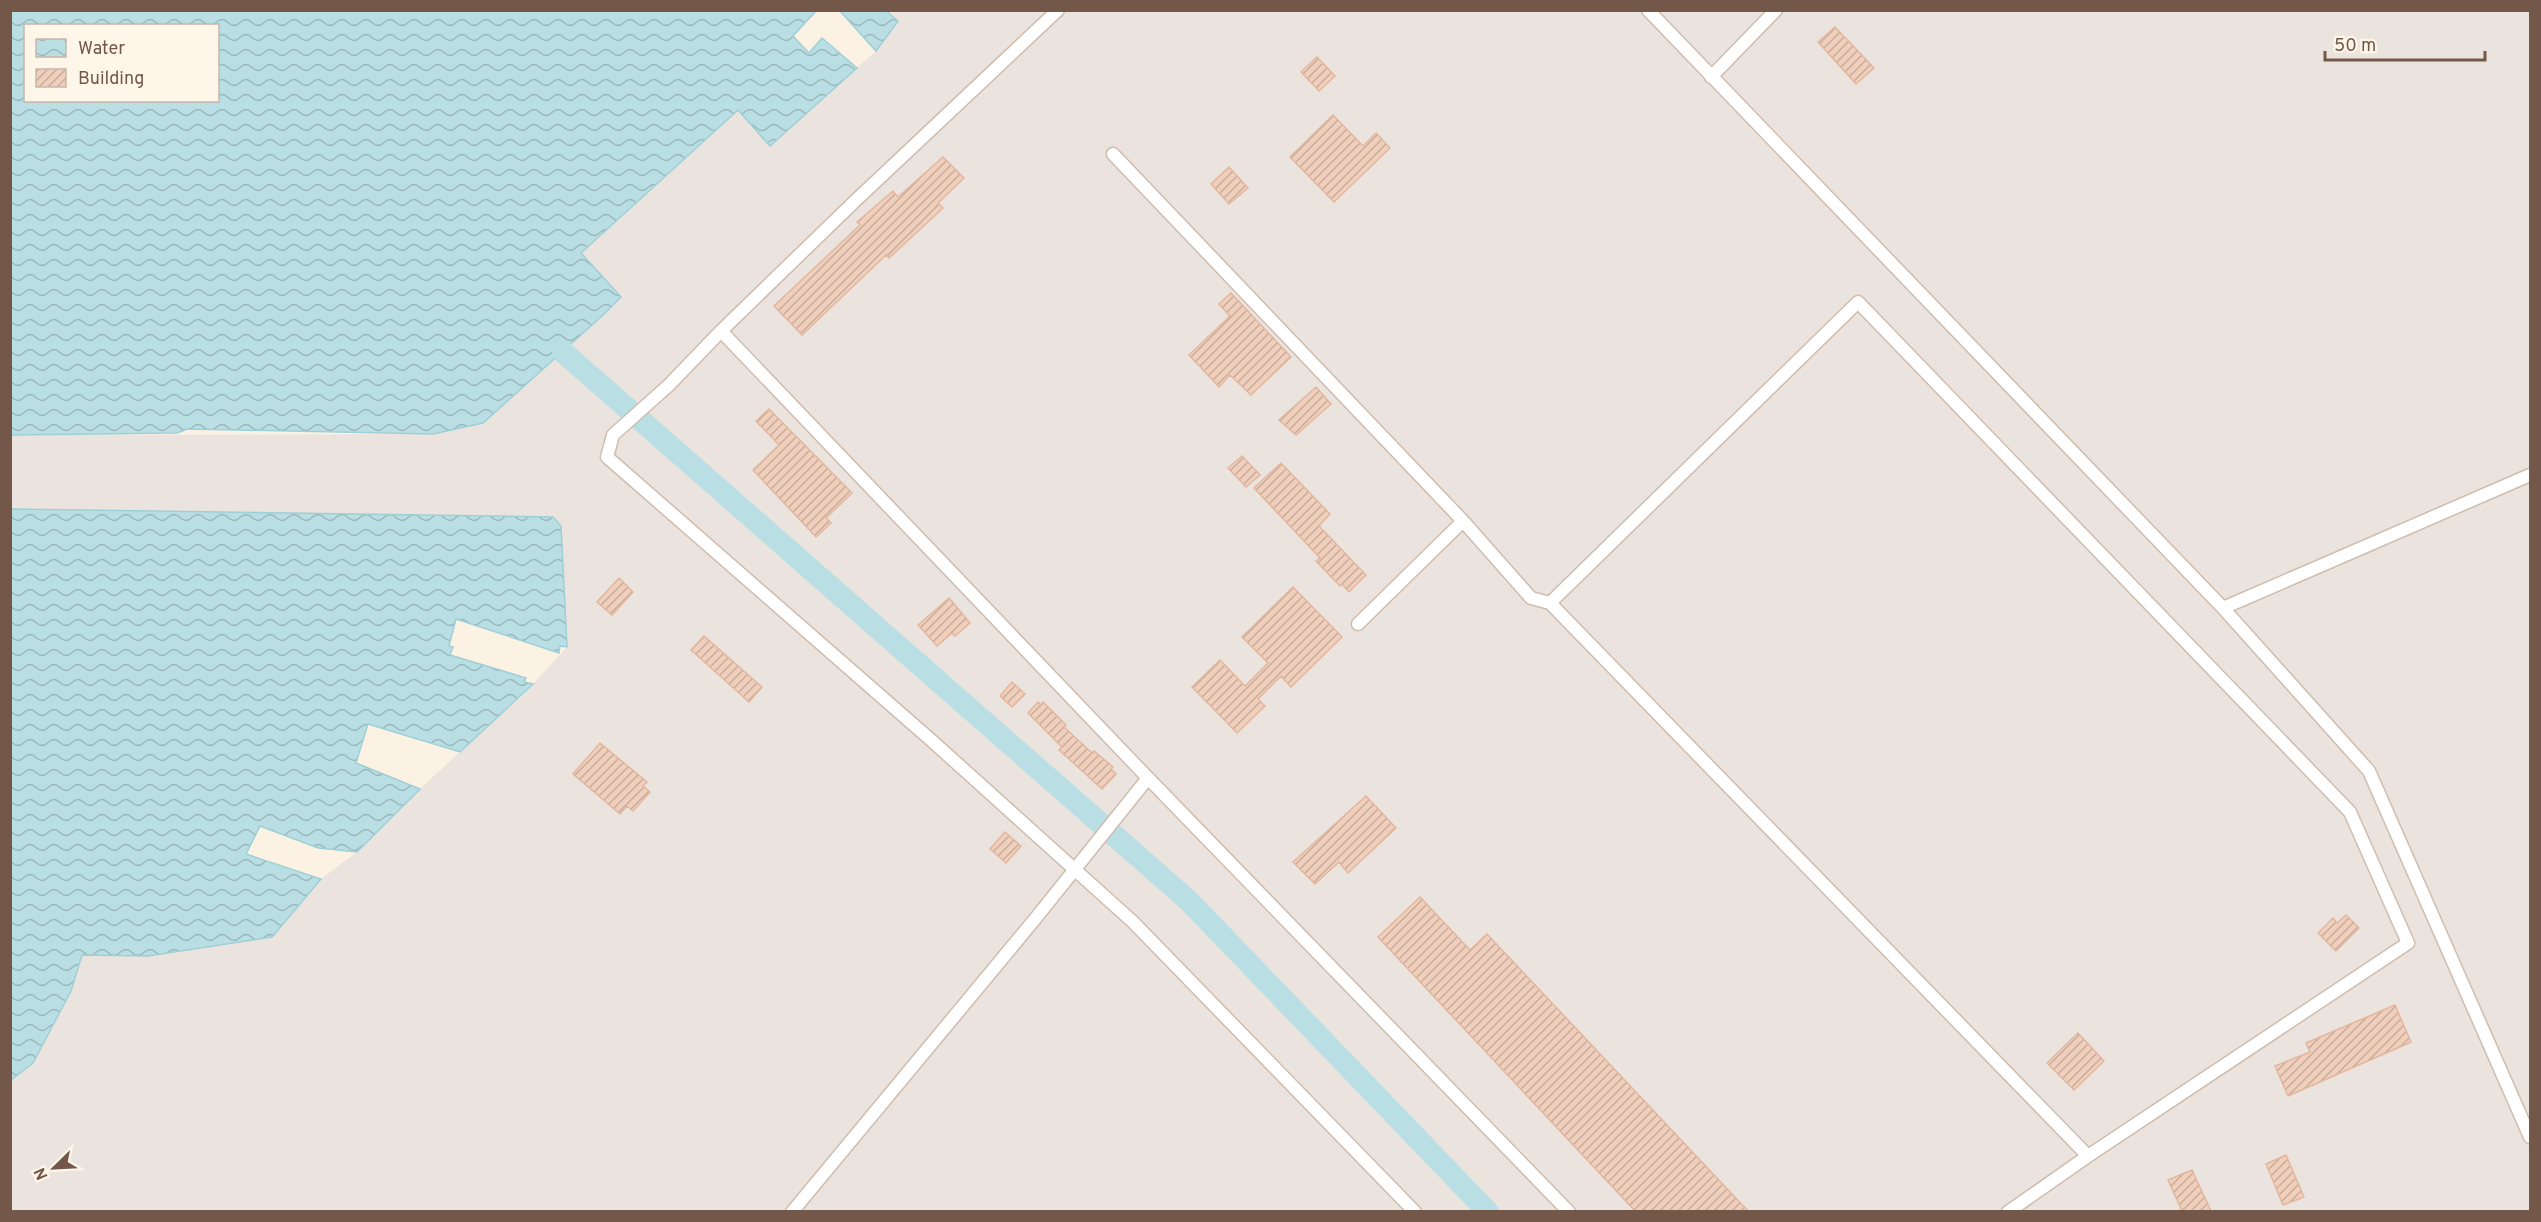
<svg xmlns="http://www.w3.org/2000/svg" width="2541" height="1222" viewBox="0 0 2541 1222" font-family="Overpass,sans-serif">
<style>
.industrial{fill:#ebe4de}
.water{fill:url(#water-waves);stroke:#9fcfd6;stroke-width:1.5;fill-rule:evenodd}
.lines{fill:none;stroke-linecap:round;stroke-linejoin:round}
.canal{stroke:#b9dfe5;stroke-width:22}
.building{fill:url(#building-hatch);stroke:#e3b69d;stroke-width:1.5}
.lane-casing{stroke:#cfbcad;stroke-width:15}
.lane{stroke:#fff;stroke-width:12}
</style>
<defs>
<pattern id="water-waves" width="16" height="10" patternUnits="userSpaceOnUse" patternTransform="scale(1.5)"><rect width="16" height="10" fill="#b9dfe5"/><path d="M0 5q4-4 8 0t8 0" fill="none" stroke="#9bb8bc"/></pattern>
<pattern id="building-hatch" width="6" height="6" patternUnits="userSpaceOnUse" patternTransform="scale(1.5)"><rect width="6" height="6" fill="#f0d0bc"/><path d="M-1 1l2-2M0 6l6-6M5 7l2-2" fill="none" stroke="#c7ac9b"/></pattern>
</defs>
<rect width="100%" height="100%" fill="#fcf2e4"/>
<!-- industrial -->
<path class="industrial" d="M886,11H2530V1211H11V1080L33,1063L71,991L82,955L148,956L272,937L321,879L357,852L420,789L533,684L567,647L561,526L553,517L11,509V435L433,434L483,422L602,316L620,298L581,253L738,109L770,145L876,51L898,21Z"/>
<!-- water -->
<path class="water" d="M10,11H816L793,36L809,53L822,38L857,68L770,146L738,110L581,253L621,297L602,316L483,423L433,434L187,429L177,433L11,435ZM26,26H218V100H26Z
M840,11H886L898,21L876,51Z
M11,509L553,517L561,526L567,647L560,646L559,653L456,619L449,646L453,647L450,655L526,678L524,682L533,684L460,752L368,724L356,763L420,789L357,852L318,848L260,826L246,854L321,879L272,937L148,956L82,955L71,991L33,1063L11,1080Z"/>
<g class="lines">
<!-- canal -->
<path class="canal" d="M563,352L1189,901L1488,1212"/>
</g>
<!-- building -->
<path class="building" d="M1835,27L1874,68L1856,84L1818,42Z
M1317,57L1335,76L1319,91L1301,72Z
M1333,115L1363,146L1376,133L1390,148L1334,202L1290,157Z
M943,157L964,178L938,203L943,208L889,258L886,255L802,335L774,306L860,225L857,222L893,191L898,197Z
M1229,167L1248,188L1229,204L1211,184Z
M1231,293L1291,357L1251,395L1230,375L1219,387L1189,355L1230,316L1219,304Z
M1316,387L1331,404L1296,435L1279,420Z
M769,409L852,493L826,518L831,523L816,537L753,470L779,445L756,421Z
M1242,456L1260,475L1246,487L1228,468Z
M1281,463L1330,514L1319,526L1366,575L1349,592L1342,584L1340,586L1316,561L1320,558L1254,488Z
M619,578L633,592L612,615L597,602Z
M1293,587L1342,637L1291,687L1281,676L1258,699L1265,706L1237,733L1192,687L1220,660L1245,686L1268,663L1242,637Z
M949,598L970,623L955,636L952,633L937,646L918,625Z
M704,636L762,687L749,702L691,650Z
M1012,682L1025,694L1012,707L1000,696Z
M1038,702L1041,705L1043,702L1066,725L1064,727L1092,753L1094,751L1113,767L1111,769L1116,774L1102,789L1059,750L1062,747L1028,713Z
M600,743L647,782L643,786L650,792L633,811L627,806L620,814L573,774Z
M1366,796L1396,828L1348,873L1339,862L1315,884L1293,862Z
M1005,832L1021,846L1006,863L990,849Z
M1420,897L1470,950L1487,934L1749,1212H1636L1378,937Z
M2346,915L2359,928L2336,951L2318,933L2333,918L2337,923Z
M2395,1005L2411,1042L2288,1096L2275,1066L2310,1052L2306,1043Z
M2078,1033L2104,1061L2074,1090L2047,1063Z
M2286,1155L2304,1197L2283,1205L2266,1164Z
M2192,1170L2211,1211H2182L2168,1180Z"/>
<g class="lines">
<defs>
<path id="lane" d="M1058,10L854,202L721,331L669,385L613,435L607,457L931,740L1133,922L1415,1212
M1648,10L2223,608L2369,771L2530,1137
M1711,77L1776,10
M1113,154L1463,521L1531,598L1550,603L2088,1156
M721,331L1148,778L1569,1212
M1550,603L1858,302L2350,812L2408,943L2088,1156L2008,1212
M2223,608L2530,475
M1358,624L1463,521
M792,1212L1035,919L1148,778"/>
</defs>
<!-- lane casing -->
<use href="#lane" class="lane-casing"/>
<!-- lane -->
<use href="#lane" class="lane"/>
</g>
<!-- border -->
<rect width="2541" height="1222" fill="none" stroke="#73584a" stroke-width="24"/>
<!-- legend -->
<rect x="24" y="24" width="195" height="78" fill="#fff6ea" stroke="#c7b7aa" stroke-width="1.5"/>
<rect x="36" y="39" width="30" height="18" fill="url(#water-waves)" stroke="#c7b7aa" stroke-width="1.5"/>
<text x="78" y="54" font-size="18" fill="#73584a">Water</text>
<rect x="36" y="69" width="30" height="18" fill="url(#building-hatch)" stroke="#c7b7aa" stroke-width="1.5"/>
<text x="78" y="84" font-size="18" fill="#73584a">Building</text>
<!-- north arrow -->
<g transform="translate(54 1168) rotate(246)" stroke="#fff6ea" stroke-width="4.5" paint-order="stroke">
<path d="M0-4.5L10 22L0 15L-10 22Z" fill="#73584a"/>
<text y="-9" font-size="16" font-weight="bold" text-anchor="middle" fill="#73584a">N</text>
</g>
<!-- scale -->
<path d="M2325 51v9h160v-9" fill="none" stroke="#73584a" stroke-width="3"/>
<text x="2334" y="51" font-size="18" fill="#73584a" stroke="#fff6ea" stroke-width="4.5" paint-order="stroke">50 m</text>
</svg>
